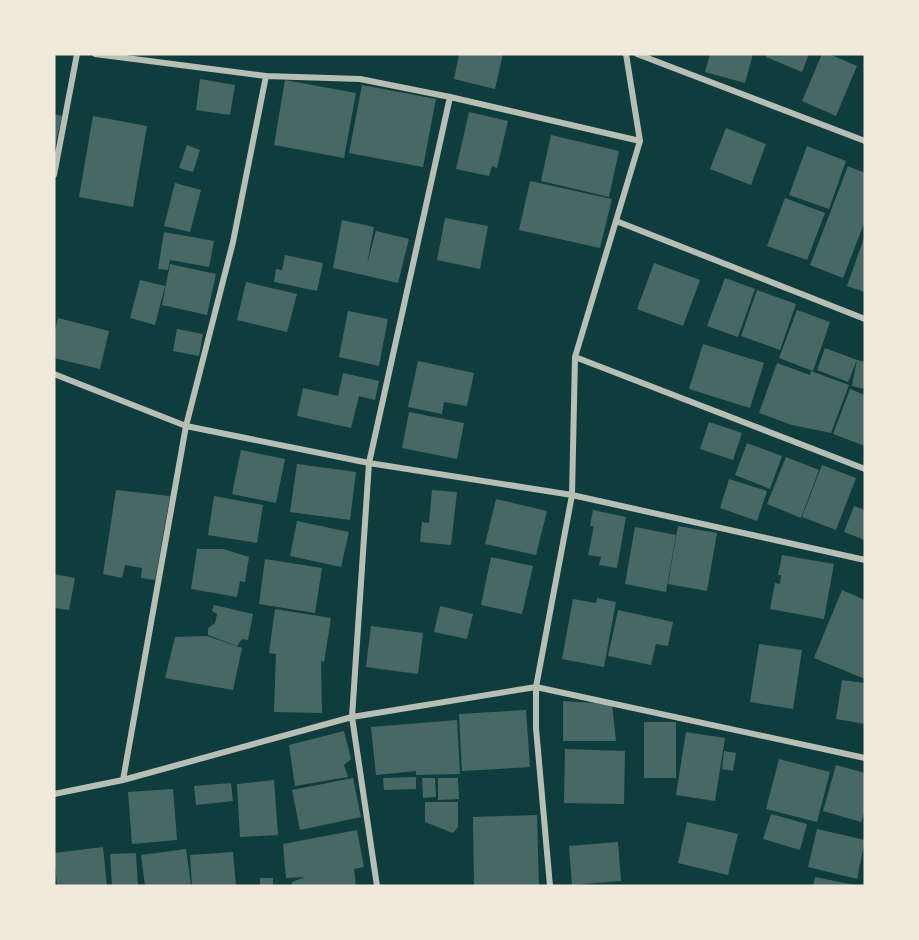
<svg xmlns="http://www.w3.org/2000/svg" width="919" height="940" viewBox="0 0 919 940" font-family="Raleway,sans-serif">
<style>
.building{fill:#486865}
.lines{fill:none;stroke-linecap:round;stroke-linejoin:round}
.minor{stroke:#b8beb3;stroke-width:6}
</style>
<rect width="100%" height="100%" fill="#0f3d3e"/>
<!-- building -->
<path class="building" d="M459,54H503L495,89L454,79Z
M710,54H753L745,83L705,72Z
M767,54H809L802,72L766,57Z
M822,54H829L857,66L836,116L802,101Z
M200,79L235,85L230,115L196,110Z
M285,80L356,93L344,158L274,145Z
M362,85L436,99L423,167L349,153Z
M469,112L508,121L497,168L492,166L489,176L456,169Z
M54,114L62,116L55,146H54Z
M93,116L147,126L133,207L79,197Z
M726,128L766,144L751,185L710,169Z
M551,135L619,151L609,197L541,181Z
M187,145L200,150L193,172L179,168Z
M807,146L846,161L829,209L789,195Z
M848,166L865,173V221L843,278L810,265Z
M530,181L612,199L600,248L519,230Z
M175,183L201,190L190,232L164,226Z
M785,198L825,213L807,260L767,246Z
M445,218L488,226L480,269L437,260Z
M342,220L374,227L367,264L376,231L409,239L398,283L333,268Z
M164,232L214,241L209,267L170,260L168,270L158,269Z
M865,235V292L847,286Z
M285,255L323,263L317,291L274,282L276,269L282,270Z
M654,263L700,280L683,326L637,309Z
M170,264L216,274L207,315L162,305Z
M725,278L755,289L738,337L707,326Z
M140,280L165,286L155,325L130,318Z
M246,282L297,294L287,332L237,320Z
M757,290L796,304L780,350L741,336Z
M797,310L830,322L813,371L779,358Z
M348,311L388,319L379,366L339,357Z
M58,318L109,331L100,369L54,358V334Z
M177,329L203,334L199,356L173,351Z
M703,344L764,363L750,408L689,389Z
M825,348L857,360L848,382L817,370Z
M857,360L865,362V389L852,386Z
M418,361L474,373L467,406L444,402L442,414L408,407Z
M777,363L810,375L811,371L849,385L831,433L792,425L759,413Z
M343,373L379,381L375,400L359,396L351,428L297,416L303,388L338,396Z
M850,389L865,395V446L833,434Z
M409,412L464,423L457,459L402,448Z
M709,422L742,433L733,460L700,449Z
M747,443L782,456L770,489L735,475Z
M241,450L285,459L276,503L232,494Z
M786,457L819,470L801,518L767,504Z
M297,464L356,472L350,520L290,512Z
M822,465L856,478L836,530L802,517Z
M729,479L767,491L757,521L720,508Z
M116,490L170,496L155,580L141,578L142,568L125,565L122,578L103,574Z
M432,490L457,492L451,545L420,542L422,522L429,523Z
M214,496L263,505L257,543L208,535Z
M496,499L547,511L536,555L485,544Z
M854,506L865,510V540L844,532Z
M593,510L626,517L617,568L599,565L601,557L588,555L594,526H590Z
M297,521L349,532L341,567L290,556Z
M678,526L717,533L707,591L668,584Z
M635,527L676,535L666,592L625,584Z
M197,549H223L249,557L245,582L240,581L237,597L191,589Z
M782,555L834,564L824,619L770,609L775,583L780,584L781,575H778Z
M491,557L533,566L522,614L481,605Z
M265,559L322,568L315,613L259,604Z
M54,574L75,578L69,610L54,608Z
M842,590L865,600V679L814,658Z
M597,598L616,602L604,667L562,659L573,599L596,603Z
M214,605L253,614L248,640L242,639L237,646L208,635V628L215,623L217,614L212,611Z
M440,606L473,614L467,639L434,632Z
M275,609L331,618L324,662L321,661L322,713L274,712L276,654L269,653Z
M618,610L673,622L668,646L656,644L651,665L608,656Z
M371,626L423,633L418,674L366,667Z
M207,636L242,648L233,690L165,678L175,637Z
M759,644L802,650L793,709L750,702Z
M842,680L865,683V724L836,719Z
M563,701L612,704L616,741H563Z
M526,710L530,767L462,771L459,714Z
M457,720L460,774L416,775V771L376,775L371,727Z
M644,722H676V778H644Z
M344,731L351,759L344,765L348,777L295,786L289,745Z
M686,732L725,738L715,801L676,795Z
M565,749L625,751L624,804L564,803Z
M724,751L736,753L733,771L722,769Z
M779,759L830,772L817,822L766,809Z
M836,765L865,773V810L861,822L823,811Z
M416,777V789L384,790L383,778Z
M353,778L361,817L300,830L292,790Z
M422,778H435L436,797L423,798Z
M438,778H458L459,799L438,800Z
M274,780L278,835L240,837L237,784Z
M231,783L233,801L196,805L194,786Z
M173,789L177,840L132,844L128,792Z
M425,802H458V827L453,833L425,822Z
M771,814L807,824L800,850L763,839Z
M537,815L539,886H474L473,817Z
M687,822L738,834L728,875L678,863Z
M817,829L865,840L857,879L808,867Z
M357,830L364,867L354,869L356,886H292V882L305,877L286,878L283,844Z
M618,842L621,881L572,885L569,846Z
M103,847L107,886H57L54,853Z
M186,849L191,886H145L141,855Z
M233,852L236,886H192L190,855Z
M136,853L138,886H112L110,854Z
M815,877L855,885V886H813Z
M260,878H273V886H260Z"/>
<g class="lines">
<!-- minor -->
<path class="minor" d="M95,54L266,76L360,79L450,97L640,141
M637,54L865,141
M54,175L77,54
M616,221L865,319
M575,357L865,469
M54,374L186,426L369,463L572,495L865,560
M123,780L186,426L233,242L266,76
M54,794L123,780L352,717L536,687L865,758
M377,886L352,717L369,463L450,97
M550,886L536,728V687L572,495L575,357L640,141L626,54"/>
</g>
<!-- border -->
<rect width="919" height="940" fill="none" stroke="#f1e9da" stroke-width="111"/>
</svg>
